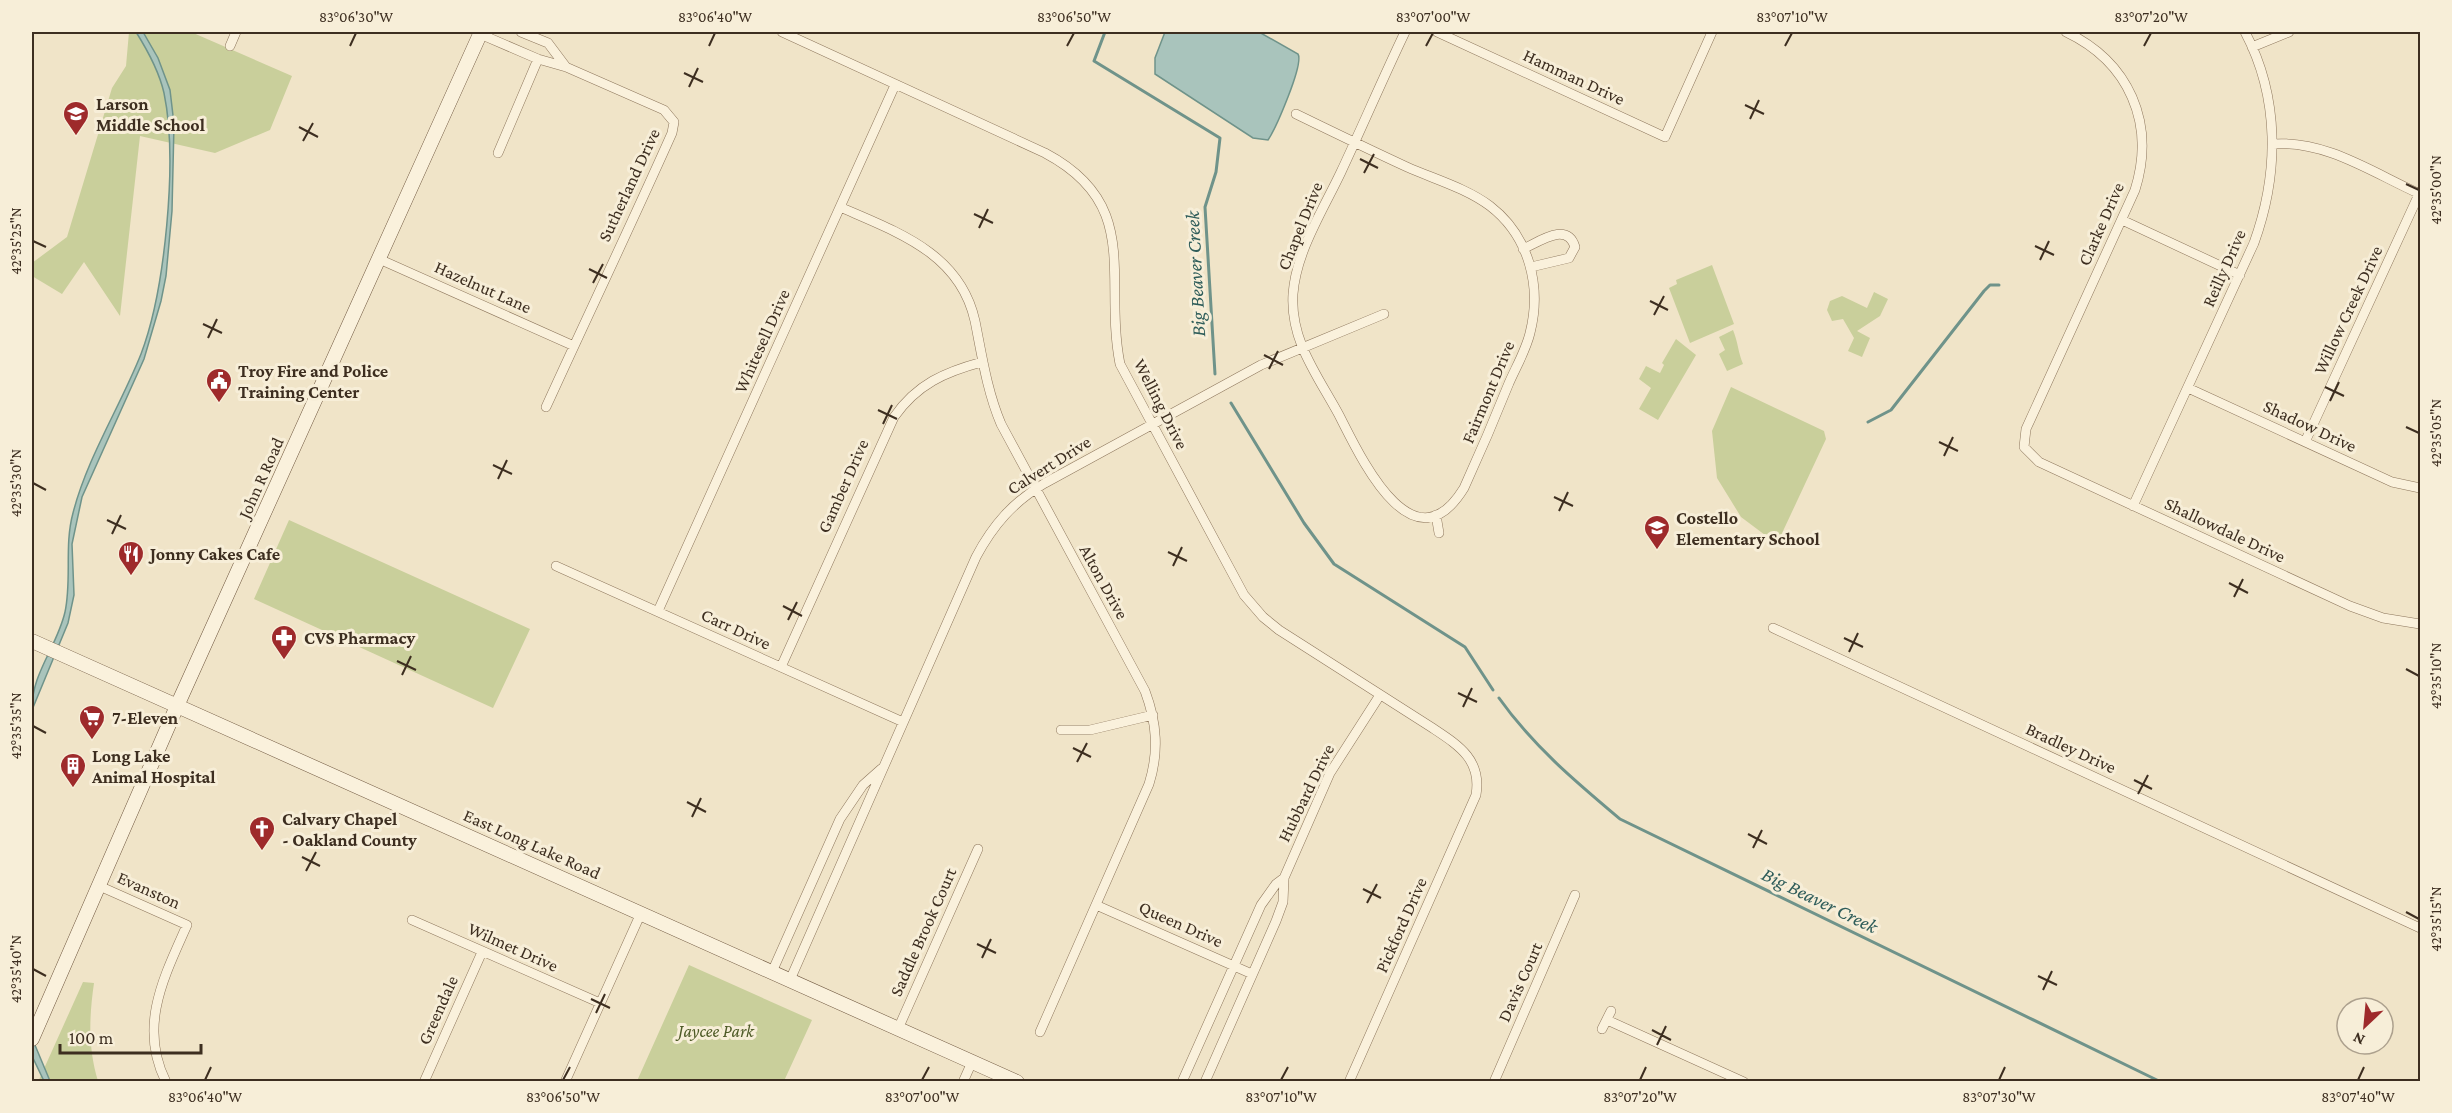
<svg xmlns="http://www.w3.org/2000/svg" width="2452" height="1113" viewBox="0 0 2452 1113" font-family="'Crimson Pro',serif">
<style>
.green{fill:#c9cf9b}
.water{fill:#a9c4bc;stroke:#6f938a;stroke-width:1.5}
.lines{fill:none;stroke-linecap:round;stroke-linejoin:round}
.stream{stroke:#6f938a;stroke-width:3}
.street-casing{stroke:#8d765c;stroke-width:10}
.secondary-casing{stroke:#6f573f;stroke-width:15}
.street{stroke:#faf1dc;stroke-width:9}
.secondary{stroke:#faf1dc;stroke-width:14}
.ticks{fill:none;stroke:#3d2e20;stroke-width:2}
.labels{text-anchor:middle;stroke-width:6;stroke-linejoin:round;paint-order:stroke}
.street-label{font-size:18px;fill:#3d2e20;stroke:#f7eed8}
.poi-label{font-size:18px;font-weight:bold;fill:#3d2e20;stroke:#f7eed8;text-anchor:start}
.park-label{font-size:18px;font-style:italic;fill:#4d5a26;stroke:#f7eed8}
.water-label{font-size:20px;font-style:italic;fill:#2f5d5a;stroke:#f7eed8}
.neatline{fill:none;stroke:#3d2e20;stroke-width:2}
.ticks-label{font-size:15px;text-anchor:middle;fill:#3d2e20}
</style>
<rect width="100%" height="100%" fill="#f0e4c8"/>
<!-- green -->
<path class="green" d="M129,32H191L292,76L270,130L215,153L140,136L120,316L84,262L62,294L32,276V263L67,237L112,88L126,66Z
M1712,265L1734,324L1690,343L1669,288L1677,284L1676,280Z
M1874,292L1888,299L1880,316L1857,331L1870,338L1862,357L1848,351L1854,338L1843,319L1832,321L1827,310L1830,301L1842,296L1867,308Z
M1733,330C1738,342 1738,352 1743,364L1727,371L1719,354L1725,350L1719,337Z
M1676,339L1696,355L1658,420L1639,409L1651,388L1639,379L1646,366L1660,373L1664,365L1662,363Z
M1731,387L1824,431L1826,439L1777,544L1741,517L1717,478L1712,431Z
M289,520L530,629L493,708L254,599Z
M689,965L812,1020L784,1081H637Z
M83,982L94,983C89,1018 88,1048 98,1081L38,1082Z"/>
<!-- water -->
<path class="water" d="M136,32H143L158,58L170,90L174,124L172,211L166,276L161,301L144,359L82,497L72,544L74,595L68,623L32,710C31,674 57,647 65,612C72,579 64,546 73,513C87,458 120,407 141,354C165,291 178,160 164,93C159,71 148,51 136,32Z
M1165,32H1259L1298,54C1304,64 1276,128 1268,140L1253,138L1155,74V58Z
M32,1038L50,1081H44L32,1056Z"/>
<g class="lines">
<!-- stream -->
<path class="stream" d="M1105,32L1094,61L1220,138L1216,172L1205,207L1215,374
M1231,403L1304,523L1334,564L1465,647L1493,690
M1868,422L1891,410L1984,291L1990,285H1999
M1499,698C1533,746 1576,782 1620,819L2161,1082"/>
<defs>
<path id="street" d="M521,32L548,43L566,67
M782,32L1045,153C1143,205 1103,277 1120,364L1244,595L1263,617L1279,630L1431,727C1458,745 1482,759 1476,795L1349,1082
M1437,32L1665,137L1712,32
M2066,32C2129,62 2156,123 2135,190L2026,429L2024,447L2039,462L2350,606L2383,618L2420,624
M480,34L538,59L566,67L664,110L674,122L672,133C631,225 588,315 546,407
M230,46L236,32
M2252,47L2289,32
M1296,114C1333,132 1370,150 1407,167C1434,179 1466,188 1490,206C1529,236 1542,286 1530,333C1526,350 1516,367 1509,383C1495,418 1480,453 1464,488C1413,571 1361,458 1339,415C1318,376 1290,341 1293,294C1296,252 1323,210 1341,172C1363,125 1383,78 1405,32
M2273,144C2326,140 2373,173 2420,194
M498,153L538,59
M840,207C897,232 960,253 975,321C982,356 987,391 1001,424L1145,691C1157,723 1159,752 1149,784L1040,1032
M2122,220L2240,275
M1523,249C1539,242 1567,221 1575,247L1569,258L1531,267
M379,259L574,346
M2188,388L2392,482L2420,488
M2305,442L2420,192
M2133,506L2254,243C2279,174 2280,98 2245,32
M1436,515L1439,533
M556,566L903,722
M658,611L895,85
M1773,628L2420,928
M781,667L894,417C917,384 945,372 982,362
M1061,730H1090L1153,715
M97,885L187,925C164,977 138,1026 166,1082
M1096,905L1252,974
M412,920L600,1003
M772,972L840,819L863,785L881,769
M790,980L976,557C993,525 1013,502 1045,483L1261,365L1384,314
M1607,1020L1744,1082
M898,1029L978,849
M1602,1029L1611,1011
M424,1082L482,952
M565,1082L641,913
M963,1082L972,1062
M1182,1082L1261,905L1276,884L1284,878
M1205,1082L1276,921L1283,902L1284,878L1330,773L1380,695
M1494,1082L1575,895"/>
<path id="secondary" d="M32,641L1017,1082
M32,1039L177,706L481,32"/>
</defs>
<!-- street casing -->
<use href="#street" class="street-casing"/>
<!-- secondary casing -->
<use href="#secondary" class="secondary-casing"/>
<!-- street -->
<use href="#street" class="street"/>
<!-- secondary -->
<use href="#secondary" class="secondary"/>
</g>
<!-- ticks -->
<path class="ticks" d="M350,46L356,33M709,46L715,33M1067,46L1074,33M1426,46L1433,33M1785,46L1792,33M2144,46L2151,33M684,73L703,82M689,87L698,68M1745,105L1764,114M1750,119L1759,100M299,127L318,137M303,141L313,123M1360,159L1378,168M1364,173L1374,154M2406,184L2419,190M974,214L993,223M979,228L988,209M33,241L46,247M2035,246L2054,255M2040,260L2049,241M589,269L607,278M593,283L603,264M1650,301L1668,310M1654,315L1664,296M203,324L222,333M208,338L217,319M1264,355L1283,365M1269,369L1278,351M2325,387L2344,396M2330,401L2339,382M878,410L897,419M883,424L892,405M2406,427L2419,433M1939,442L1958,451M1944,456L1953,437M493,465L512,474M498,479L507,460M33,483L46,490M1554,497L1573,506M1559,511L1568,492M107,520L126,529M112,534L121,515M1168,552L1187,561M1173,566L1182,547M2229,583L2248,593M2234,597L2243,579M783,606L802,616M788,620L797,602M1844,638L1863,647M1849,652L1858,633M397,661L416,670M2406,669L2419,676M402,675L411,656M1458,693L1477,702M1463,707L1472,688M33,726L46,733M1073,748L1091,757M1077,762L1087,743M2134,780L2152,789M2138,794L2148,775M687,802L706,812M692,817L701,798M1748,834L1767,844M1753,848L1762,830M302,857L320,866M306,871L316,852M1363,889L1381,898M1367,903L1377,884M2406,912L2419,919M977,944L996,953M982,958L991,939M33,969L46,976M2038,976L2057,985M2043,990L2052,971M591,999L610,1008M596,1013L605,994M1652,1030L1671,1040M1657,1045L1666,1026M205,1080L211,1067M563,1080L570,1067M922,1080L929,1067M1281,1080L1288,1067M1640,1080L1646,1067M1999,1080L2005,1067M2358,1080L2364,1067"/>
<!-- icons -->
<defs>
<symbol id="school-pin" viewBox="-11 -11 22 30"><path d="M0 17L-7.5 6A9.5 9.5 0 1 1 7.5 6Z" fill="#9e2a2b" stroke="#f7eed8"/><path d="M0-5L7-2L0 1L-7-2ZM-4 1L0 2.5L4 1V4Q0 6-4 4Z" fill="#fff"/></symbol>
<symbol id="civic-pin" viewBox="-11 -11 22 30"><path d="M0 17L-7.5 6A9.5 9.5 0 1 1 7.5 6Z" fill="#9e2a2b" stroke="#f7eed8"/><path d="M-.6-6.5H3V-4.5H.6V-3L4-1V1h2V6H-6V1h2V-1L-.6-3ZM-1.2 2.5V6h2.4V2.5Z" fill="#fff"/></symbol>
<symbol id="restaurant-pin" viewBox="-11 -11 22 30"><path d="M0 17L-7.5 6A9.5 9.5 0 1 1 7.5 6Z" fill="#9e2a2b" stroke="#f7eed8"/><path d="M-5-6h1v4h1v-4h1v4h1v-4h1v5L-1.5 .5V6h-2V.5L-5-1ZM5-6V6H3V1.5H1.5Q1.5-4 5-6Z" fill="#fff"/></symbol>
<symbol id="pharmacy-pin" viewBox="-11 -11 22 30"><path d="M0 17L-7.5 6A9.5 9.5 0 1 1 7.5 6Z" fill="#9e2a2b" stroke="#f7eed8"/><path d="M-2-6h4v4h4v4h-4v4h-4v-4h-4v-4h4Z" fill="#fff"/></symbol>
<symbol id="supermarket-pin" viewBox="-11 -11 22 30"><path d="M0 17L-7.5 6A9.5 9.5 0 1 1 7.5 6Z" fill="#9e2a2b" stroke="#f7eed8"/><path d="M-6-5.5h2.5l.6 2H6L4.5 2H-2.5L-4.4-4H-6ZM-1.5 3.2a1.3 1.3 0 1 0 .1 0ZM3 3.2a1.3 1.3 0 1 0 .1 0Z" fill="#fff"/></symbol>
<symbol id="building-pin" viewBox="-11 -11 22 30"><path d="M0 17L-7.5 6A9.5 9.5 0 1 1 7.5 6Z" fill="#9e2a2b" stroke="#f7eed8"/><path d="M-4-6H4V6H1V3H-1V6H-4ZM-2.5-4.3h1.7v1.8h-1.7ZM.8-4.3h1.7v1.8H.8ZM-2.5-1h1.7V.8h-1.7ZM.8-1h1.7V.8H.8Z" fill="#fff"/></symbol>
<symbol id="church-pin" viewBox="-11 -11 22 30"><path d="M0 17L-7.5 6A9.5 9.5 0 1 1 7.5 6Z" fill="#9e2a2b" stroke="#f7eed8"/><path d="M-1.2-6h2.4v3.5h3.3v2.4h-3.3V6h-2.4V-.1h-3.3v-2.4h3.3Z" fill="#fff"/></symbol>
</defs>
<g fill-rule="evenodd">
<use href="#school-pin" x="61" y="99" width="30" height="40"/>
<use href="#civic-pin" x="204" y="366" width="30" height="40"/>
<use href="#school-pin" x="1642" y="513" width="30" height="40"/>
<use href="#restaurant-pin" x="116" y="539" width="30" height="40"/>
<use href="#pharmacy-pin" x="269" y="623" width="30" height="40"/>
<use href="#supermarket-pin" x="77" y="703" width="30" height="40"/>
<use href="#building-pin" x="58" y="751" width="30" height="40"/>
<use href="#church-pin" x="247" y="814" width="30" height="40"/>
</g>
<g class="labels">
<!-- street labels -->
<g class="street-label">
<text transform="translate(1574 77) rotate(25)" y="6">Hamman Drive</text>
<text transform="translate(629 185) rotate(-65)" y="6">Sutherland Drive</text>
<text transform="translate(2101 224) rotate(-66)" y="6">Clarke Drive</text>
<text transform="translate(1300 226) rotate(-68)" y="6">Chapel Drive</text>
<text transform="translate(2224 268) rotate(-66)" y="6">Reilly Drive</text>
<text transform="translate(483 287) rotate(24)" y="6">Hazelnut Lane</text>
<text transform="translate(2348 310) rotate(-65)" y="6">Willow Creek Drive</text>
<text transform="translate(762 341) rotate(-66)" y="6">Whitesell Drive</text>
<text transform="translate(1488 392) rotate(-67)" y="6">Fairmont Drive</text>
<text transform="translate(1161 404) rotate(63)" y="6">Welling Drive</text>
<text transform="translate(2310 426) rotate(25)" y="6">Shadow Drive</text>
<text transform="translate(1049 465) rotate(-32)" y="6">Calvert Drive</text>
<text transform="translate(261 478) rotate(-66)" y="6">John R Road</text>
<text transform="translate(843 486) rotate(-66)" y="6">Gamber Drive</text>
<text transform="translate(2225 530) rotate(25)" y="6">Shallowdale Drive</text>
<text transform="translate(1104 582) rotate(61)" y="6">Alton Drive</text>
<text transform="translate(736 629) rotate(25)" y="6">Carr Drive</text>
<text transform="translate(2071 748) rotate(25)" y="6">Bradley Drive</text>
<text transform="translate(1306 793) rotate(-64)" y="6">Hubbard Drive</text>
<text transform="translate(532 844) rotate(24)" y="6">East Long Lake Road</text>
<text transform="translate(149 890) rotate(24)" y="6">Evanston</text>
<text transform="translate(1181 924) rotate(24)" y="6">Queen Drive</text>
<text transform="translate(1401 925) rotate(-66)" y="6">Pickford Drive</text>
<text transform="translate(923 932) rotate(-66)" y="6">Saddle Brook Court</text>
<text transform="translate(513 947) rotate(24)" y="6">Wilmet Drive</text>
<text transform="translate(1520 982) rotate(-66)" y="6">Davis Court</text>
<text transform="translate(438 1010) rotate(-66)" y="6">Greendale</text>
</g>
<!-- poi labels -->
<g class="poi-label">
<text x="96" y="110">Larson<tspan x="96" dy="21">Middle School</tspan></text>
<text x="238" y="377">Troy Fire and Police<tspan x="238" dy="21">Training Center</tspan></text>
<text x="1676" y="524">Costello<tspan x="1676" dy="21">Elementary School</tspan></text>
<text x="150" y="560">Jonny Cakes Cafe</text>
<text x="304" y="644">CVS Pharmacy</text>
<text x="112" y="724">7-Eleven</text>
<text x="92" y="762">Long Lake<tspan x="92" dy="21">Animal Hospital</tspan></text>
<text x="282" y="825">Calvary Chapel<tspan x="282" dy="21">- Oakland County</tspan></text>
</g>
<!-- park labels -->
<g class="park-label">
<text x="716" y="1037">Jaycee Park</text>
</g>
<!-- water labels -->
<g class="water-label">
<text transform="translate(1195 274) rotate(-93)" y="7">Big Beaver Creek</text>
<text transform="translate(1820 900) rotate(26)" y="7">Big Beaver Creek</text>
</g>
</g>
<!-- border -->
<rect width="2452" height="1113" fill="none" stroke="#f7eed8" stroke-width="66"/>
<!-- north arrow -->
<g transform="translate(2365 1026) rotate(206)"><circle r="28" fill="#f7eed8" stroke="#ada18e" stroke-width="1.5"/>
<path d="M0-4.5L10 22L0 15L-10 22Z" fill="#9e2a2b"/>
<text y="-9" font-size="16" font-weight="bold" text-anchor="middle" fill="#3d2e20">N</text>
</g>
<!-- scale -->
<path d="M60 1044v9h141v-9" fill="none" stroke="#3d2e20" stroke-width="3"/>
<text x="69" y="1044" font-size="18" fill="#3d2e20" stroke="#f7eed8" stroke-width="4.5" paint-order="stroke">100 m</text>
<rect x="33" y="33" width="2386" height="1047" class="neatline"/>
<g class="ticks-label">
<text x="356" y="22">83°06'30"W</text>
<text x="715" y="22">83°06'40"W</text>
<text x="1074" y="22">83°06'50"W</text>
<text x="1433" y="22">83°07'00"W</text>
<text x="1792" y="22">83°07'10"W</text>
<text x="2151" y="22">83°07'20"W</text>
<text transform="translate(2436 190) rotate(-90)" y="5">42°35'00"N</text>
<text transform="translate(16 241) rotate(-90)" y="5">42°35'25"N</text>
<text transform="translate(2436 433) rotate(-90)" y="5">42°35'05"N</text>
<text transform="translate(16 483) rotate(-90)" y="5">42°35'30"N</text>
<text transform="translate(2436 676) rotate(-90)" y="5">42°35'10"N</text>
<text transform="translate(16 726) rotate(-90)" y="5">42°35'35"N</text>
<text transform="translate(2436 919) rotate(-90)" y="5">42°35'15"N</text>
<text transform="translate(16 969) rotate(-90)" y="5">42°35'40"N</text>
<text x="205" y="1102">83°06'40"W</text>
<text x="563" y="1102">83°06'50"W</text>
<text x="922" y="1102">83°07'00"W</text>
<text x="1281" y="1102">83°07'10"W</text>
<text x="1640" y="1102">83°07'20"W</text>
<text x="1999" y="1102">83°07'30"W</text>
<text x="2358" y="1102">83°07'40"W</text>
</g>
</svg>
